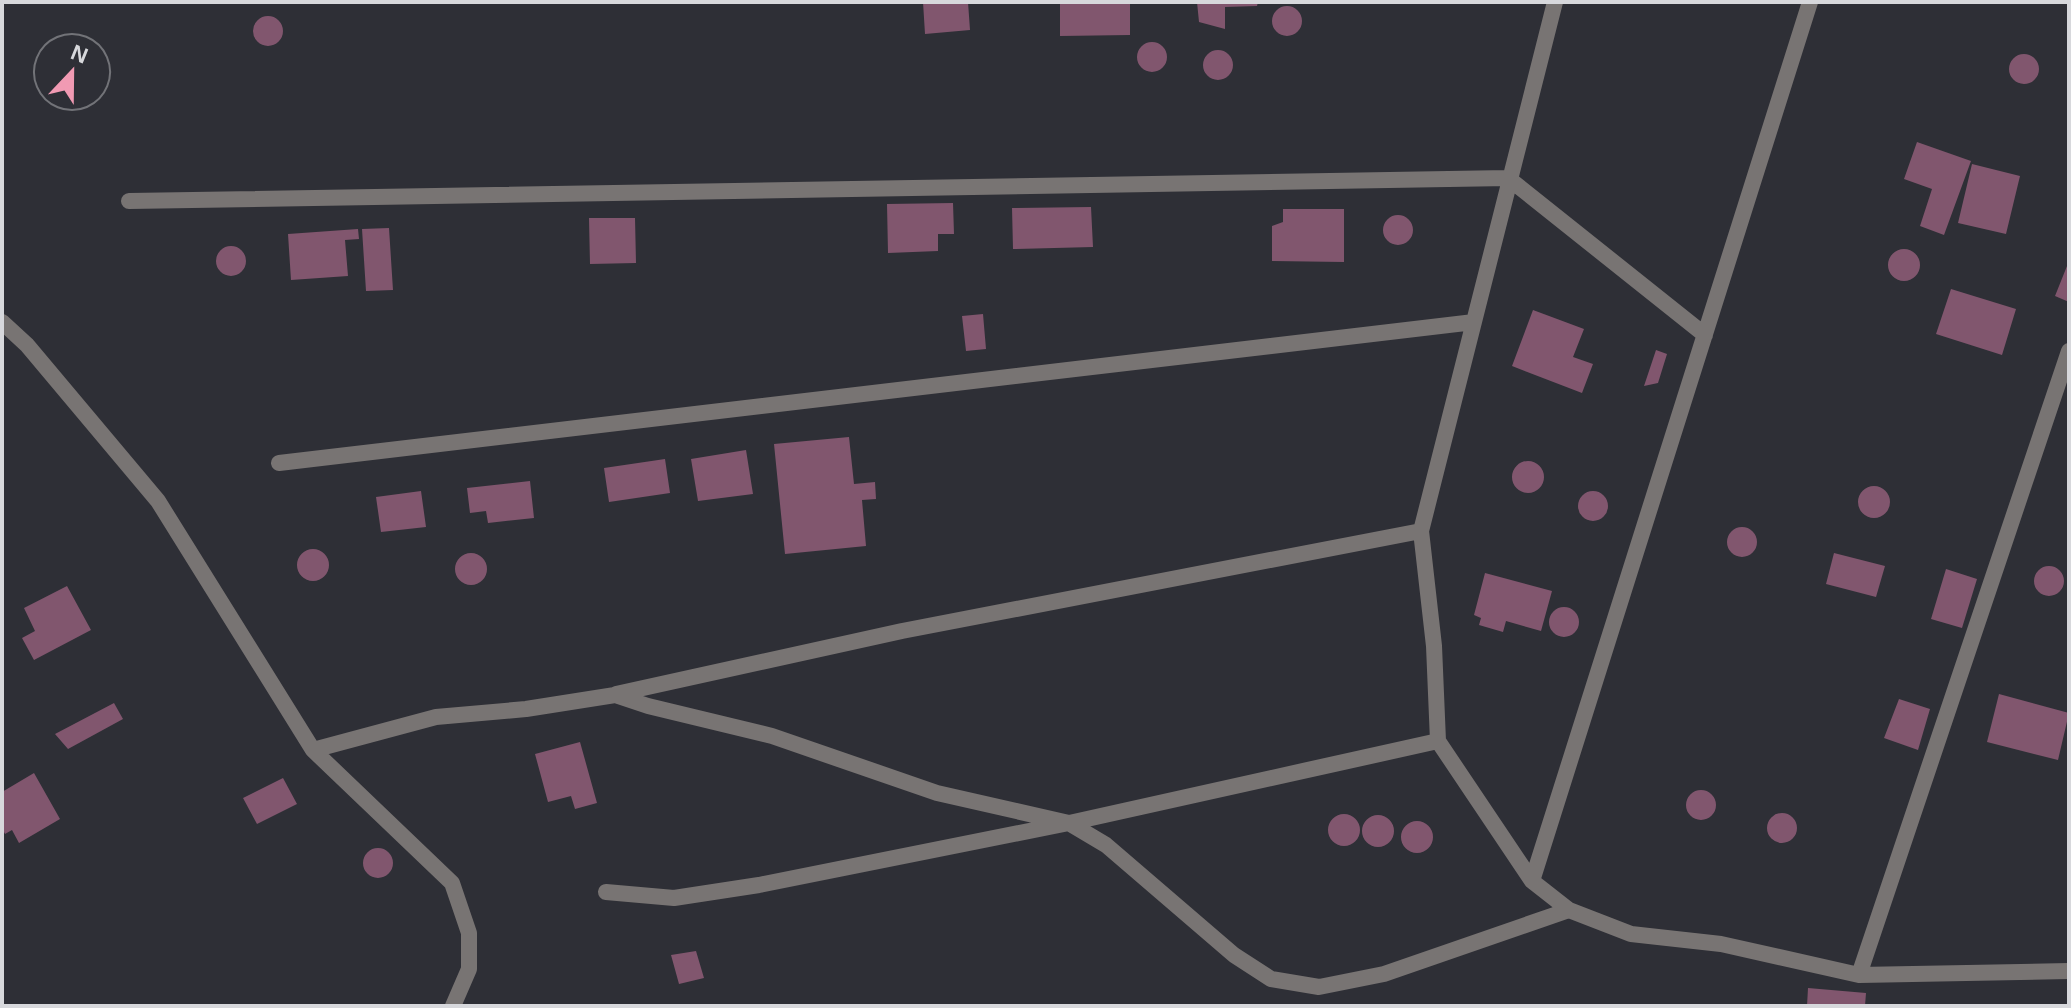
<svg xmlns="http://www.w3.org/2000/svg" width="2071" height="1008" viewBox="0 0 2071 1008" font-family="Helvetica,sans-serif">
<style>
.building{fill:#81566e}
.lines{fill:none;stroke-linecap:round;stroke-linejoin:round}
.minor{stroke:#787473;stroke-width:16}
</style>
<rect width="100%" height="100%" fill="#2e2f36"/>
<!-- building -->
<path class="building" d="M923,2H968L970,30L925,34Z
M1060,2H1130V35L1060,36Z
M1197,2H1258L1257,6L1225,7V29L1199,22Z
M1272 21a15 15 0 1 1 30 0a15 15 0 1 1-30 0Z
M253 31a15 15 0 1 1 30 0a15 15 0 1 1-30 0Z
M1137 57a15 15 0 1 1 30 0a15 15 0 1 1-30 0Z
M1203 65a15 15 0 1 1 30 0a15 15 0 1 1-30 0Z
M2009 69a15 15 0 1 1 30 0a15 15 0 1 1-30 0Z
M1917,142L1971,161L1944,235L1920,226L1932,189L1904,179Z
M1972,164L2020,176L2006,234L1958,223Z
M953,203L954,234H938V251L888,253L887,204Z
M1091,207L1093,247L1013,249L1012,208Z
M1283,209H1344V262L1272,261V226L1283,222Z
M1383 230a15 15 0 1 1 30 0a15 15 0 1 1-30 0Z
M589,218H635L636,263L590,264Z
M389,228L393,290L366,291L362,229Z
M358,229L359,239L345,240L348,276L291,280L288,234Z
M216 261a15 15 0 1 1 30 0a15 15 0 1 1-30 0Z
M1888 265a16 16 0 1 1 32 0a16 16 0 1 1-32 0Z
M2069,261V302L2055,296Z
M1951,289L2016,309L2002,355L1936,334Z
M1533,310L1584,329L1573,357L1593,364L1582,393L1512,366Z
M983,314L986,349L966,351L962,316Z
M1656,350L1667,354L1658,383L1644,386Z
M849,437L854,484L875,482L876,499L862,500L866,546L785,554L774,444Z
M746,450L753,494L698,501L691,459Z
M665,459L670,493L609,502L604,468Z
M1512 477a16 16 0 1 1 32 0a16 16 0 1 1-32 0Z
M530,481L534,518L488,523L486,511L470,513L467,488Z
M1858 502a16 16 0 1 1 32 0a16 16 0 1 1-32 0Z
M1578 506a15 15 0 1 1 30 0a15 15 0 1 1-30 0Z
M421,491L426,527L381,532L376,497Z
M1727 542a15 15 0 1 1 30 0a15 15 0 1 1-30 0Z
M297 565a16 16 0 1 1 32 0a16 16 0 1 1-32 0Z
M1834,553L1885,566L1876,597L1826,584Z
M455 569a16 16 0 1 1 32 0a16 16 0 1 1-32 0Z
M2034 581a15 15 0 1 1 30 0a15 15 0 1 1-30 0Z
M1946,569L1977,579L1962,628L1931,619Z
M1485,573L1552,591L1541,631L1506,621L1503,632L1479,625L1481,618L1474,615Z
M67,586L91,630L34,660L22,638L35,631L24,608Z
M1549 622a15 15 0 1 1 30 0a15 15 0 1 1-30 0Z
M1999,694L2069,713L2058,760L1987,742Z
M1899,699L1930,709L1918,750L1884,738Z
M114,703L123,719L68,749L55,734Z
M580,742L597,803L575,809L571,796L548,802L535,754Z
M34,773L60,819L19,843L12,830L5,834L2,828V792Z
M283,778L297,804L257,824L243,798Z
M1686 805a15 15 0 1 1 30 0a15 15 0 1 1-30 0Z
M1767 828a15 15 0 1 1 30 0a15 15 0 1 1-30 0Z
M1328 830a16 16 0 1 1 32 0a16 16 0 1 1-32 0Z
M1362 831a16 16 0 1 1 32 0a16 16 0 1 1-32 0Z
M1401 837a16 16 0 1 1 32 0a16 16 0 1 1-32 0Z
M363 863a15 15 0 1 1 30 0a15 15 0 1 1-30 0Z
M696,951L704,978L679,984L671,955Z
M1808,988L1866,993L1865,1006H1807Z"/>
<g class="lines">
<!-- minor -->
<path class="minor" d="M1555,2L1421,531L1434,646L1438,741L1532,881L1569,910L1631,934L1721,944L1859,975L2069,971
M129,201L1508,178L1705,335
M2,322L27,345L158,501L313,750L452,883L469,933V969L453,1006
M279,463L1474,322
M616,694L902,631L1421,531
M313,750L436,717L526,709L615,695L648,706L772,736L937,793L1069,823L1106,845L1234,955L1271,979L1319,987L1384,974L1569,910
M1532,881L1810,2
M606,892L674,898L759,885L1069,823L1438,741
M1859,975L2069,351"/>
</g>
<!-- border -->
<rect width="2071" height="1008" fill="none" stroke="#d7d8dc" stroke-width="8"/>
<!-- north arrow -->
<g transform="translate(72 72) rotate(22)"><circle r="38" fill="#2e2f36" stroke="#727378" stroke-width="2"/>
<path d="M0-6L14 30L0 20L-14 30Z" fill="#f19ab3"/>
<text y="-12" font-size="22" font-weight="bold" text-anchor="middle" fill="#d7d8dc">N</text>
</g>
</svg>
